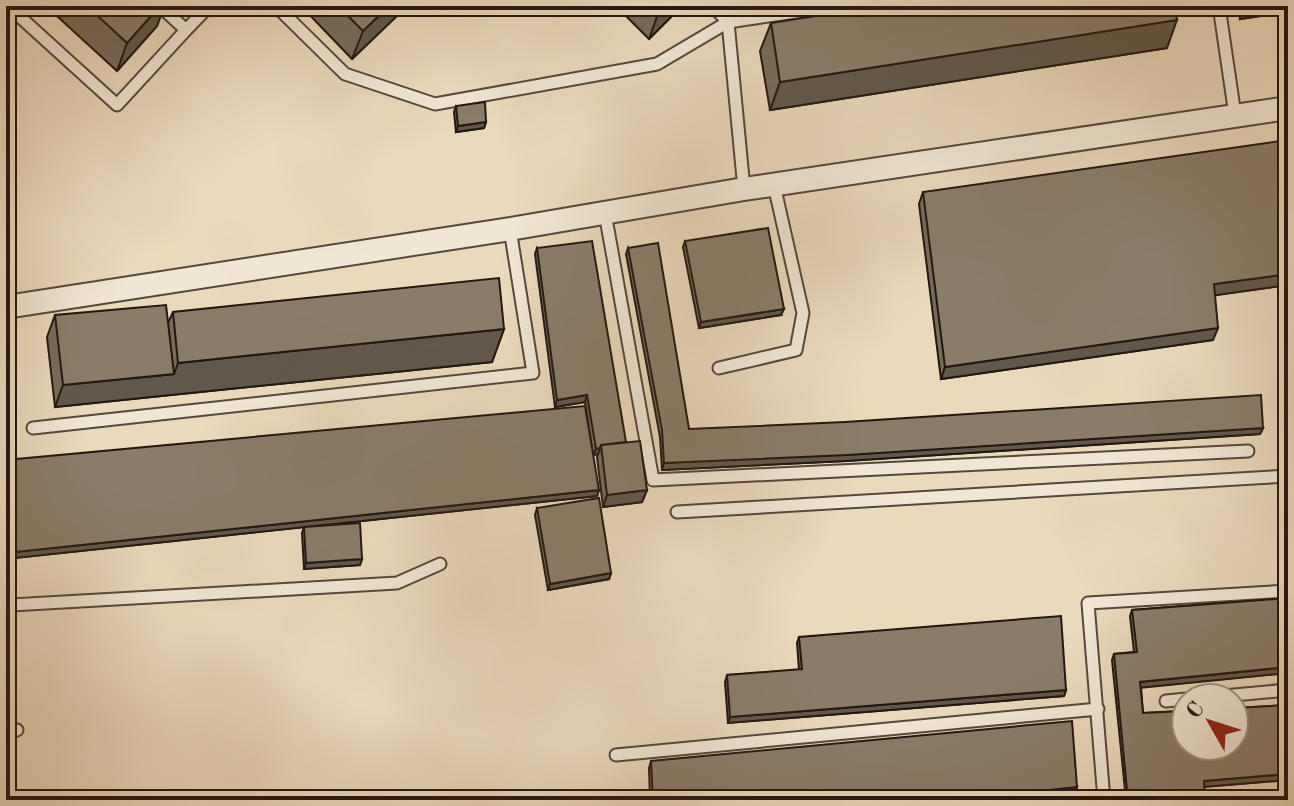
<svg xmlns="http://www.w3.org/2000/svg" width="1294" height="806" viewBox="0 0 1294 806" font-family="'Old Standard TT',serif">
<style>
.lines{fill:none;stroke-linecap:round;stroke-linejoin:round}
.lane-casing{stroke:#55483b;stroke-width:15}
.street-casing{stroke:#55483b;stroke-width:26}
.lane{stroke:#f1e6d3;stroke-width:11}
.street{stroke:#f1e6d3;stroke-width:22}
.wall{fill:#776b5a;stroke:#231810;stroke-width:2}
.shaded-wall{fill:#61574a;stroke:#231810;stroke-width:2}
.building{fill:#8a7c69;stroke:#231810;stroke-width:2}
</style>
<rect width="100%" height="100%" fill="#ead9bb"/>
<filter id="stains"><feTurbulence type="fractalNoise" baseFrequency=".0025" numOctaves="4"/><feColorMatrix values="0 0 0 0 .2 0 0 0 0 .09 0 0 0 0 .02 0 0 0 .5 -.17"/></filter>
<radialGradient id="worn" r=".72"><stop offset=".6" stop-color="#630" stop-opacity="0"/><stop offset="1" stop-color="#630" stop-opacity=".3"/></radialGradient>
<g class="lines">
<defs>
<path id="lane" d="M8,6L117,105L186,30L160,6
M276,6L345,74L435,104L657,64L728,22L713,6
M1219,6L1235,115
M186,30L209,6
M744,189L728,22L836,6
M605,213L653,480L1248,451
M719,368L796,350L803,313L774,185
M33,428L533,373L510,229
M677,512L1288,476
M6,601L11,605L397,583L440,564
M1201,698L1288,690
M1166,701L1186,699
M6,732L17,730
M616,755L1098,709
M1104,800L1088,603L1288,591
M1263,800L1288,797"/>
<path id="street" d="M6,307L510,229L744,189L1288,108"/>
</defs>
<!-- lane casing -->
<use href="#lane" class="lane-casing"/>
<!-- street casing -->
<use href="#street" class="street-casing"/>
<!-- lane -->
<use href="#lane" class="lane"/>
<!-- street -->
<use href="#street" class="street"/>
</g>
<!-- wall -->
<path class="wall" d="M46,6H164L157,26L117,71Z
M301,6H403L400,13L352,59Z
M616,6H682L649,39Z
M1238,6H1288V12L1240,19Z
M771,23L1167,48L770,110L760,51Z
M1288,39V70H1285L1281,46L1284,40Z
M456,106L486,122L484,128L456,132L454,112Z
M923,192L1288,285L1215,295L1213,340L941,379L919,204Z
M685,241L781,315L699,328L683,247Z
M537,248L647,490L642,502L603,507L597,457L598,454L593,455L585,402L555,407L535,254Z
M628,248L689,429L1263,428L1260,434L846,461L662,470L660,437L626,254Z
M173,312L504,329L492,362L55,407L47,337L55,315L168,323Z
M6,460L599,490L597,496L305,527L362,559L360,565L304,569L302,533L304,527L6,559Z
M537,508L611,573L609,579L548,590L535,515Z
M1288,598V673L1141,687L1143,713L1288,705V780L1204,787L1205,800H1126L1112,660L1114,654L1134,652L1130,616L1132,610Z
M799,637L1066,690L1064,696L728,723L725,682L727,675L799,670L797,643Z
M651,761L1077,787L1075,794L1013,800H650L649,768Z"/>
<!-- shaded-wall -->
<path class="shaded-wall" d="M160,6H164L157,26L117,71L127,43Z
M389,6H403L400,13L352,59L363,31Z
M664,6H682L649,39L659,11Z
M1244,6H1288V12L1240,19Z
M1177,20L1167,48L770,110L780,82Z
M486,122L484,128L456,132L458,126Z
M15,160L13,166L6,174V170Z
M1288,274V285L1210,296L1214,284Z
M784,309L781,315L699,328L701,322Z
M1218,328L1213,340L941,379L945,367Z
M504,329L492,362L55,407L63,385L174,374L178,363Z
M587,395L585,402L555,407L557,400Z
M1263,428L1260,434L846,461L662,470L664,463Z
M600,448L598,454L593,455L596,449Z
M599,490L597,496L6,559V553Z
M647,490L642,502L603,507L607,495Z
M362,559L360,565L304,569L306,563Z
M611,573L609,579L548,590L550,584Z
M1288,667V673L1138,688L1140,682Z
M1066,690L1064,696L728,723L730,717Z
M1288,774V780L1202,787L1204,781Z
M1077,787L1075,794L1013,800H957Z"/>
<!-- building -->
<path class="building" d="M87,6H160L127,43Z
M338,6H389L363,31Z
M654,6H664L659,11Z
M879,6H1175L1177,20L780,82L771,23Z
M1288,39V64H1287L1284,40Z
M485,102L486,122L458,126L456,106Z
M1288,140V274L1214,284L1218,328L945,367L923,192Z
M6,152L15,160L6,170Z
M768,228L784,309L701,322L685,241Z
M592,241L626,442L601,445L600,448L596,449L587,395L557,400L537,248Z
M658,243L689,429L845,422L1261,395L1263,428L848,455L664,463L662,430L628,248Z
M499,278L504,329L178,363L173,312Z
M166,305L174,374L63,385L55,315Z
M585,406L599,490L6,553V460Z
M640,441L647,490L607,495L601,445Z
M599,498L611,573L550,584L537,508Z
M360,523L362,559L306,563L304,527Z
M1288,598V667L1140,682L1143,713L1186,711V746H1234V708L1288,705V774L1204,781L1205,800H1128L1114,654L1137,652L1132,610Z
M1061,616L1066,690L730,717L727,675L802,669L799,637Z
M1072,721L1077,787L957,800H653L651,761Z"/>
<!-- margin -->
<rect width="1294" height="806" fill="none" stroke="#ead9bb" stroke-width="32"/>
<rect x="8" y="8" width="1278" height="790" fill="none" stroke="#231810" stroke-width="4"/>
<rect x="16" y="16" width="1262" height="774" fill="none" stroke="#231810" stroke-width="2"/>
<!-- north arrow -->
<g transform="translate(1210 722) rotate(309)"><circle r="38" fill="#f1e6d3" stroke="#9f9485" stroke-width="2"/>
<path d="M0-6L14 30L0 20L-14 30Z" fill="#8f2418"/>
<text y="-12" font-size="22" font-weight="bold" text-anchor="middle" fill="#231810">С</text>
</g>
<rect width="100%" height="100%" filter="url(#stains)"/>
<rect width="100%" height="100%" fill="url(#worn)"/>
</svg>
